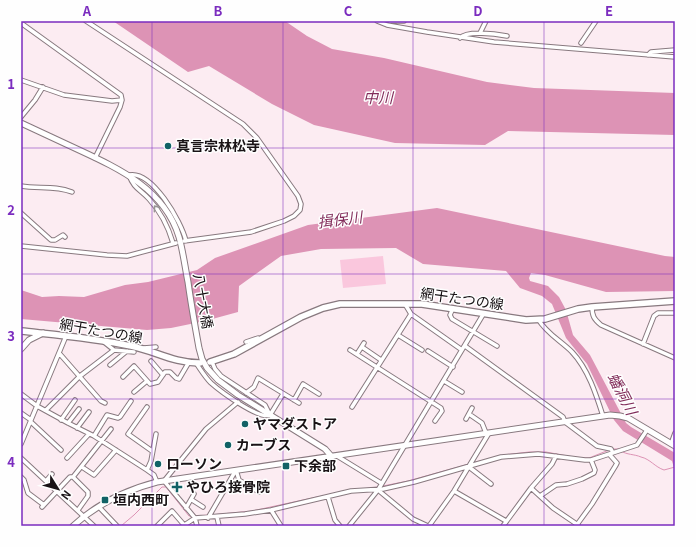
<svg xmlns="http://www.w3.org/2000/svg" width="696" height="547" viewBox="0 0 696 547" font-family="Georgia,'Noto Sans JP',serif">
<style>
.green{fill:#fac7dd}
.water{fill:#dd93b5}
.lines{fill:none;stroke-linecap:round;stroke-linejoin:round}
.stream{stroke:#dd93b5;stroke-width:1}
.street-casing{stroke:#88797f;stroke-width:5.5}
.secondary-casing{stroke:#88797f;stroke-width:7}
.primary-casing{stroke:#88797f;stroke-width:8}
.street{stroke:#fff;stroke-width:3.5}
.secondary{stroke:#fff;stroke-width:5}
.primary{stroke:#fff;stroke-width:5.5}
.oneway{stroke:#989596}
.grid{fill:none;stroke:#7b2cbf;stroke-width:1;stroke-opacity:0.55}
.poi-dot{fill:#116266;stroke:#fefefe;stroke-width:1.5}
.labels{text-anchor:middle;stroke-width:3;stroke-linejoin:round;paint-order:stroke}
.poi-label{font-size:14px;font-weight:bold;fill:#191316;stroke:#fefefe;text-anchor:start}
.street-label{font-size:14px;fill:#191316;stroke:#fefefe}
.water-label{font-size:15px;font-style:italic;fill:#822c5a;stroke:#fefefe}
.neatline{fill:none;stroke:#7b2cbf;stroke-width:1.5}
.grid-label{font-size:13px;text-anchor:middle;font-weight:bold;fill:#7b2cbf}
</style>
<rect width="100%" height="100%" fill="#fcecf2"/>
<!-- green -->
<path class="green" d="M383,256L386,284L343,288L340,260Z"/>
<!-- water -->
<path class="water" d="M113,21H285L307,36L332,49L384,58L487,82L534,88L675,93V135L508,131L485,145L395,143L314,125L272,104L209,66L188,72Z
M437,208L665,256L675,257V291L606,292L545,275L531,273L529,278L530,281L548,286L559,297L566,310L573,335L590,355L626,423L631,427L675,453V471L672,461L623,431L614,420L587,364L566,338L552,304L542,296L520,288L506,271L423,264L396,248L321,249L281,256L239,286L238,312L205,321L171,328L147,330L21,319V290L42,297L59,296L84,297L125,285L148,282L197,270L215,258L308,225Z"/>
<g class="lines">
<!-- stream -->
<path class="stream" d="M612,449H619
M621,451C627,455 634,454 641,457C650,459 655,467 664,470L675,467
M503,455L529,452H546L573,457
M582,458H589L609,450
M472,463L500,456
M383,486L408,481L469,464
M363,489L378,487
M211,515L252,511L317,497
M195,516L208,515
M121,526L134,515L162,487H166L189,516H192"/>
<defs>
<path id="street" d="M86,21L243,124L257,138L298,196L301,204L300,210L294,216L284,221L251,232L184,241
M377,21L387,25L427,32L494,42L675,57
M390,21H404
M21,23L121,95L122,100L120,107L95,158
M480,33L486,21
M460,38C467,30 496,34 507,36
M581,43L596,21
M648,55L651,52L675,50
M21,80L64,95L112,101L122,100
M21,117L35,100L43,87
M21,186C38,189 55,185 72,192
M21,213L51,240H55L63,235L65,237
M173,243C168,226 161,212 149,199C140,189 134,189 129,175C152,170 181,221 186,241
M21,246L107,255L127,256L176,243
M405,304L411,314L462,350
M592,307C592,316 594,319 601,325L675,358
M453,308L450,315L452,319L497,346
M538,319C546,333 561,341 572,352C588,369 596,394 603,416
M398,335L422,350
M104,342L114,350L134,352
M246,342L258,338
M643,344L654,316L658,313H675
M465,346L563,417L565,422L597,446L611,449L613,453
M362,347L381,360
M144,348L156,347
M350,350L441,408L442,411L435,421
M428,351L453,367
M59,353L101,401L105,403
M357,354L364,343
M151,361L163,375
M212,362L215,369L221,376L265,405L270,415
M196,363C201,370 205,377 211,383C220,391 259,420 270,415L283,394
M110,365L127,351
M123,377L134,366L150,384L158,382L165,372H170L176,378L179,379L189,362
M444,381L462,392
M134,392L147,381
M246,393L254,387L258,378L299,403
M21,394L37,406L68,423L94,436L147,470L154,475L157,482
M294,400L303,384L319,394
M147,407L128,434L152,451
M352,407L411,314
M46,410L80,376L114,350
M21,413L31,420
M469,414L482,423L486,433
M466,419L472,408
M61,420L75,400
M31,422L61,450
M68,423L79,409
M77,428L89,412
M94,436L107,415L118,418L120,417L131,401
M21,444L66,336
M671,444L675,433
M337,456L381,483
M21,458L94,526
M67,458L89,434
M82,467L94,475L116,450
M469,467L491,484
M147,470L151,461L156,434
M236,470L239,480L259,492
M21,477L24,480L28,493L44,505
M73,477L88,492V496L78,510
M46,481L52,474
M531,488L553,508L578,525
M378,490L413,519L428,526
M454,491L506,521
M540,496L556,485L567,484L582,479L594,473L595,470L591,460
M328,497L335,520L340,526
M192,500L203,507
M42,507L70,477H73L111,429
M99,507L117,526
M186,508L194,494
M271,510L281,526
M217,517L219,526
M208,518L236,470
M157,526L172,511L185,526
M183,526L195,518L245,514L271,510L351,491L383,489L414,482L501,457L538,454L585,460H591L637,445L647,430
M197,526L195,518L164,481L206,429L238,402
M349,526L378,490L484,313
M429,526L454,491L489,433
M503,526L531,488L552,464L556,456
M576,526L592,504L616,465L617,463L609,454"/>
<path id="secondary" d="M21,123C40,132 60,141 79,150C120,169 165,190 179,237C183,251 185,267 188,282C191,304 195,326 199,348L202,359L207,368L218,380L238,395L325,449L332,457
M21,349L29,340L43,333
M73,526C97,504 126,490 157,482L610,415L620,416L628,418L675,446"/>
<path id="primary" d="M21,331C58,335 95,338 131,346C156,351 173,363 200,363
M210,362L234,354L301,317L323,308L340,304H422L526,320L545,319L578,309L592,307L675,301"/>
</defs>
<!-- street casing -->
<use href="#street" class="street-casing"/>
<!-- secondary casing -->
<use href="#secondary" class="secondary-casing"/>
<!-- primary casing -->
<use href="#primary" class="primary-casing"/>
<!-- street -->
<use href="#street" class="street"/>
<!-- secondary -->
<use href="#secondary" class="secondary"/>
<!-- primary -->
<use href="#primary" class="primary"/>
</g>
<!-- one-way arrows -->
<defs><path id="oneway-chevron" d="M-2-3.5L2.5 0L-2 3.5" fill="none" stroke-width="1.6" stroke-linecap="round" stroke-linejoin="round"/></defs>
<use class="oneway" href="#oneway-chevron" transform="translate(156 208) rotate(-127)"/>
<!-- grid -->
<path class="grid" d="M152,21V526M283,21V526M413,21V526M544,21V526M21,148H675M21,274H675M21,399H675"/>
<!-- markers -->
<g class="poi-dot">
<circle cx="168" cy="146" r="4"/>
<circle cx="245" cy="424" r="4"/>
<circle cx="228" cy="445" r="4"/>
<circle cx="158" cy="464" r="4"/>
<rect x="282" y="462" width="8" height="8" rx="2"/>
<path d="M175 481h4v4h4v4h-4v4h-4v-4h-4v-4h4z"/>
<rect x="101" y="496" width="8" height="8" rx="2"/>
</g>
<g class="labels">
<!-- poi labels -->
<g class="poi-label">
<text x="176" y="151">真言宗林松寺</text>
<text x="253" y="429">ヤマダストア</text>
<text x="236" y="450">カーブス</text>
<text x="166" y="469">ローソン</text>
<text x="294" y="471">下余部</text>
<text x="186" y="492">やひろ接骨院</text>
<text x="113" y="505">垣内西町</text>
</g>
<!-- street labels -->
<g class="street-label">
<text transform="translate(462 299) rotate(8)" y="5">網干たつの線</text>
<text transform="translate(203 301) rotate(80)" y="5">八十大橋</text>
<text transform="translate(101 331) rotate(10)" y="5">網干たつの線</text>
</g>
<!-- water labels -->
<g class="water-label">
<text x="378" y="103">中川</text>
<text transform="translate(340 220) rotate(-7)" y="5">揖保川</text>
<text transform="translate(622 394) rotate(63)" y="5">蟠洞川</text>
</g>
</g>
<!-- border -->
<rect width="696" height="547" fill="none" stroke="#fefefe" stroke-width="44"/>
<!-- north arrow -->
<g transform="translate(58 489) rotate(127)" stroke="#fefefe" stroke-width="3" paint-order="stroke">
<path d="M0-3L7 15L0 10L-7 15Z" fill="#191316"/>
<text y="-6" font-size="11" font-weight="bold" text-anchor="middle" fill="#191316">N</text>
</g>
<rect x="22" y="22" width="652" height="503" class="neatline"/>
<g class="grid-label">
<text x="87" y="16">A</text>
<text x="218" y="16">B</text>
<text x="348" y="16">C</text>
<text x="478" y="16">D</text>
<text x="609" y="16">E</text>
<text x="11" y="89">1</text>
<text x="11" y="215">2</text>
<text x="11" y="341">3</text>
<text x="11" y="467">4</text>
</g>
</svg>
